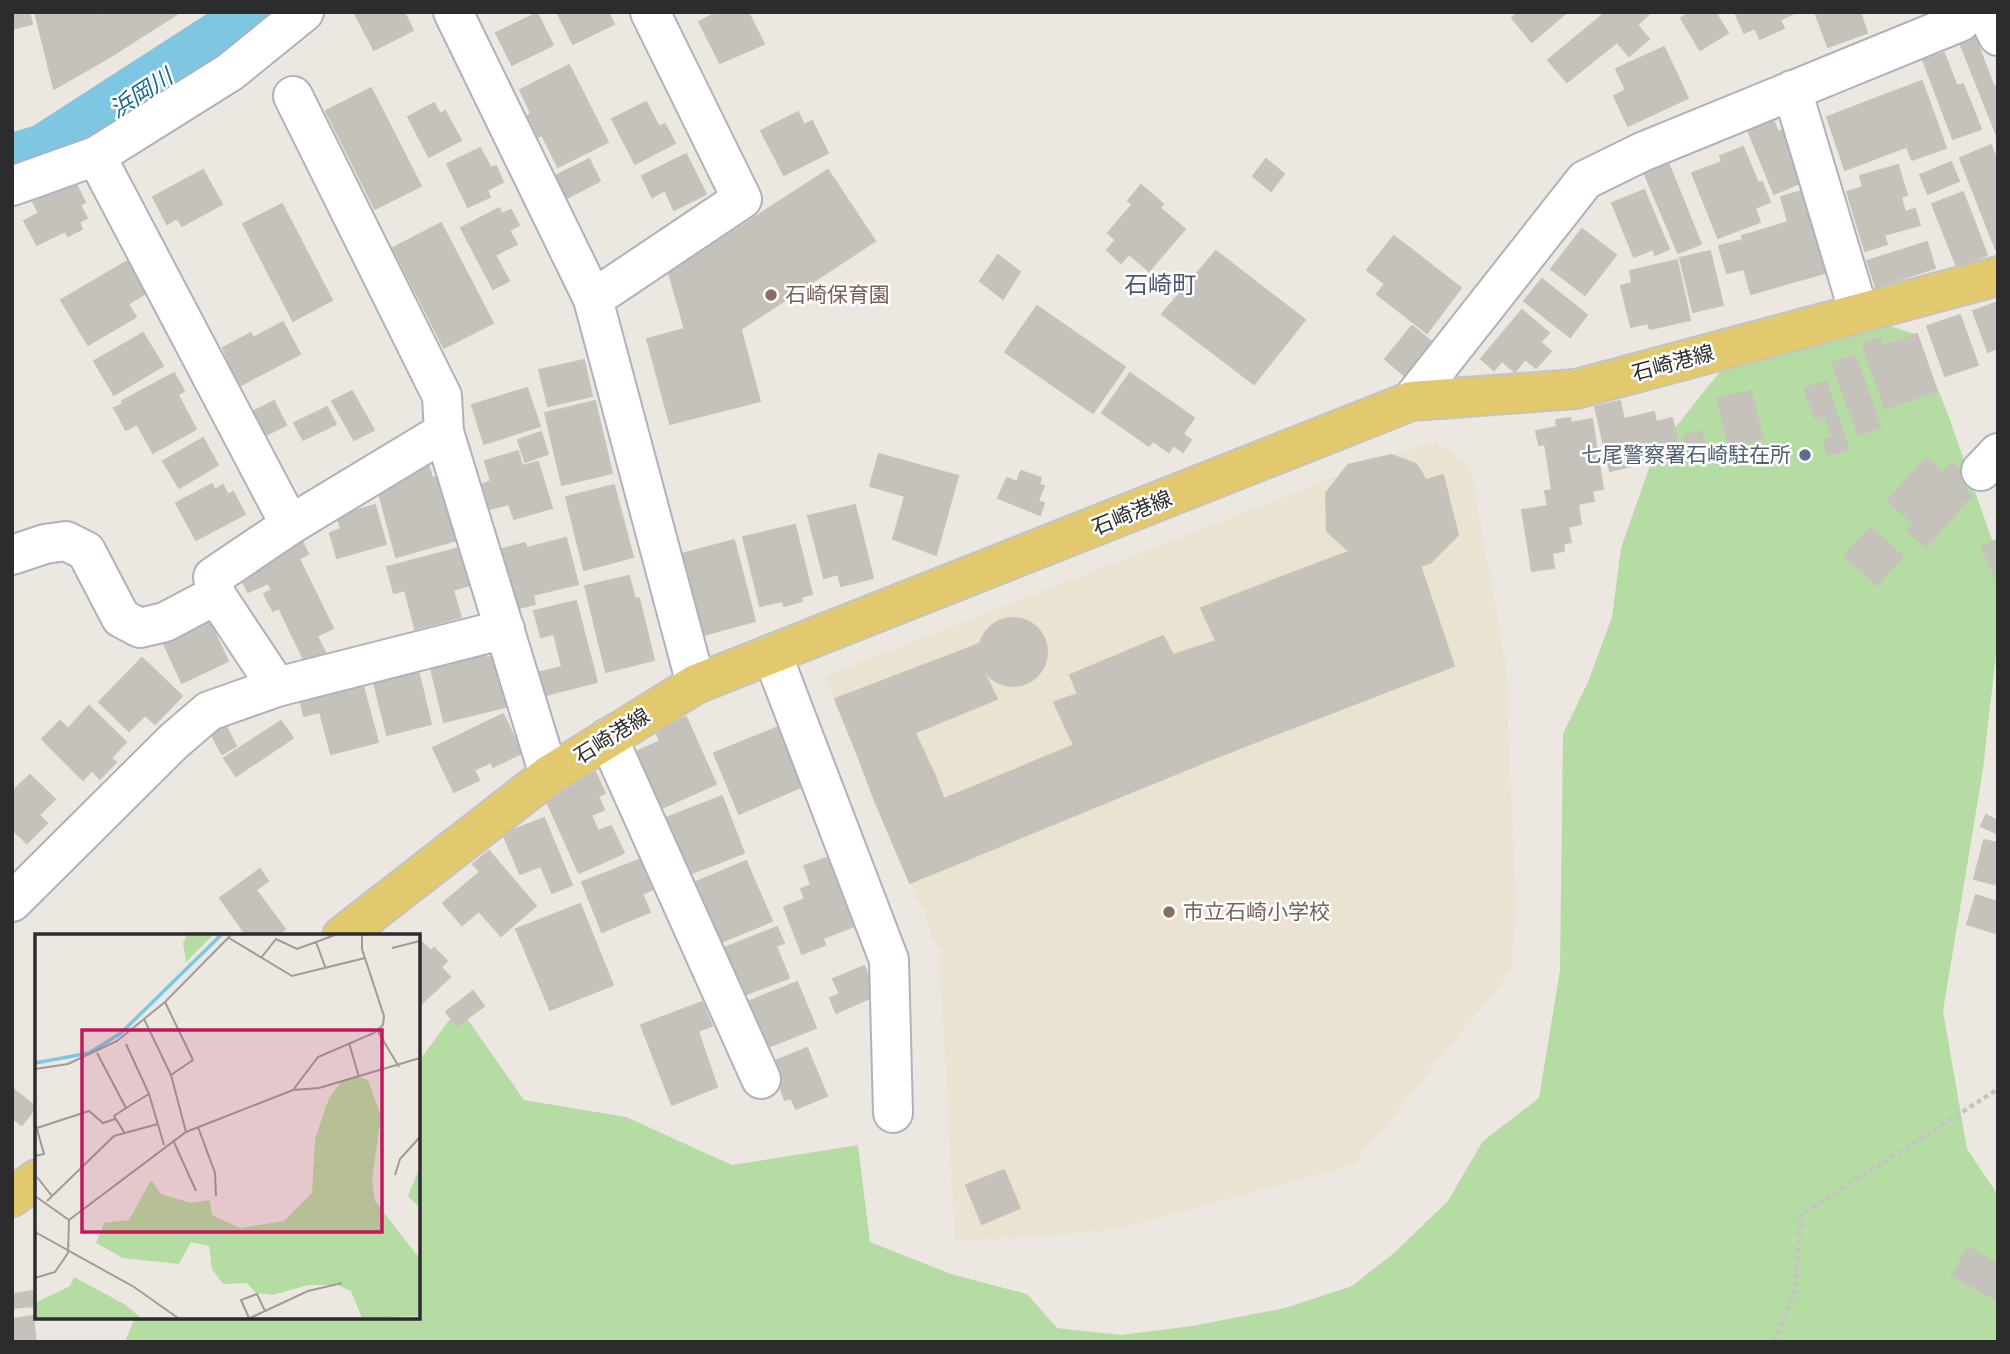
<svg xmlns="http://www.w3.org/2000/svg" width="2010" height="1354" viewBox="0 0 2010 1354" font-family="Manrope,'Noto Sans JP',sans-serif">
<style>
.education{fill:#ebe3d1}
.green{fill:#b5dca2}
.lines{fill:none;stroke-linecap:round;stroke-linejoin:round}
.river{stroke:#7ec6e2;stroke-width:61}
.building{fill:#c5c1bb;stroke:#c7c3b9;stroke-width:2}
.minor-casing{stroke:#b0b1bb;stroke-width:42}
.major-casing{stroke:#c4c4c4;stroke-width:42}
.path{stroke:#c4c4c4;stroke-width:4.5;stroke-dasharray:5 3.5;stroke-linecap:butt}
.minor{stroke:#fff;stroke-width:38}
.major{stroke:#e2c96e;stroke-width:38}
.education-dot{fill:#8d6e63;stroke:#fff;stroke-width:2.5}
.service-dot{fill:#5c6f8a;stroke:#fff;stroke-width:2.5}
.labels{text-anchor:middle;stroke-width:5;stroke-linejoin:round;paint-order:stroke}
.education-label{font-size:21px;fill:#785e54;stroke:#fff;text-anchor:start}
.street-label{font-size:21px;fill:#2c2c2c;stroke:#fff}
.service-label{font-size:21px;fill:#4e5e75;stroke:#fff;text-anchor:end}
.water-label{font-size:23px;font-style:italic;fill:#1c668f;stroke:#fff}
.quarter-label{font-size:24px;fill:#515778;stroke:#fff}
.inset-river{fill:none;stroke:#7ec6e2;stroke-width:3.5}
.inset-road{fill:none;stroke:#9f9c98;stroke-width:2}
.view{fill:#c2185b;fill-opacity:0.15;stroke:#c2185b;stroke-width:3.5}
.inset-edge{fill:none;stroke:#2c2c2c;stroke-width:3.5}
</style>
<rect width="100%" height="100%" fill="#ece7e0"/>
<!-- education -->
<path class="education" d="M1436,442L1470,465L1506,665L1516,910L1511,971L1353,1165L1113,1230L955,1242L939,950L825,676L1391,455Z"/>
<!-- green -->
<path class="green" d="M1831,307L1915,334L1946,409L1998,557V636L1983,769L1943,1011L1967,1149L1998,1195V1342H125L135,1317H418V1062L459,1007L524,1100L626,1117L732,1165L858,1145L870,1242L951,1274L1027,1294L1057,1328L1121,1335L1192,1326L1285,1308L1352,1286L1394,1253L1448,1201L1483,1141L1539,1098L1560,970L1563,734L1588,682L1612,617L1621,548L1654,454L1738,349Z"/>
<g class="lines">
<!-- river -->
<path class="river" d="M12,164L46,154L266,12"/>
</g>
<!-- building -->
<path class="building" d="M12,12H29L32,24L12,29Z
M35,12H102L113,55L54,89Z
M102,12H180L113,55Z
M354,12H408L405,14L413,30L374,50Z
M557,12H608L614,24L573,44Z
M718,12H748L764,44L720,63L699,22Z
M1519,12H1567L1532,42L1512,18Z
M1606,12H1651L1637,25L1649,39L1629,56L1617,42L1567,82L1548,60Z
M1690,12H1715L1728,33L1700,50L1681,18Z
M1735,12H1796L1780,20L1784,28L1760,39L1755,28L1744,33Z
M1823,12H1860L1867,33L1828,47L1816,15Z
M537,13L553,45L512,65L496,33Z
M1975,37L1994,87L1998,86L1997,136L1960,43Z
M1664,47L1688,98L1628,126L1614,96L1626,90L1616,69Z
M1944,53L1957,86L1963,84L1981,129L1953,139L1923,60Z
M569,65L608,142L558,167L542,135L538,137L528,116L531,113L520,90Z
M1922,81L1946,148L1912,160L1887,94Z
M371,88L421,186L375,209L326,111Z
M1887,94L1906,147L1845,170L1827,117Z
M646,102L659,127L665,124L675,143L635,164L612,119Z
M434,103L440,114L445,111L461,140L429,157L408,117Z
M1768,108L1778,132L1785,129L1807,180L1774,194L1743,118Z
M798,112L804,125L812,121L828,153L784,175L761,131Z
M1991,145L1998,164L1996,250L1960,158Z
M1743,147L1758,183L1762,182L1770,202L1755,208L1760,222L1718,238L1692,173L1722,162L1720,156Z
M480,148L491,168L496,166L503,182L487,190L490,197L468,207L447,164Z
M686,154L706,194L674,210L665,190L652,197L642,176Z
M1665,155L1701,244L1678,253L1641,165Z
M589,159L600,181L561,201L549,179Z
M1266,159L1284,174L1271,191L1253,176Z
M1951,162L1959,181L1928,194L1920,175Z
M1898,165L1907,195L1901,197L1905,212L1915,209L1920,225L1884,235L1887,244L1865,251L1847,192L1863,187L1860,176Z
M203,170L222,204L182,226L177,218L167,224L153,197Z
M828,170L875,241L741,329L737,315L685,330L669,273Z
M74,180L85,202L80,205L87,218L79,222L82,229L68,236L65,231L37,245L24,221L39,213L33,202Z
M1141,185L1163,204L1160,208L1185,229L1149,271L1129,254L1121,263L1107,250L1116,240L1108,233L1133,204L1128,201Z
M1808,189L1828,272L1751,294L1744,269L1727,273L1719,246L1743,240L1742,236L1788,222L1781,197Z
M1644,190L1669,249L1655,255L1653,249L1634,257L1612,203Z
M1963,192L1987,255L1957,267L1932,204Z
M282,204L332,300L293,321L243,224Z
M499,208L502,214L511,210L519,225L509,230L517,244L495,255L509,281L493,289L461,228Z
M441,223L493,323L444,348L393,248Z
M1582,229L1616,255L1585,295L1551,269Z
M1394,236L1461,288L1427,333L1377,294L1385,284L1367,270Z
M1927,242L1935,268L1876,287L1867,261Z
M1216,251L1305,320L1254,384L1162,314Z
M1710,251L1723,305L1693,312L1680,258Z
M998,255L1020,272L1003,299L980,281Z
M129,260L148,292L128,304L136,317L88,345L61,300Z
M1677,260L1690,320L1650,329L1648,323L1631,327L1621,286L1632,283L1630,271Z
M1542,279L1587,315L1570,337L1524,301Z
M1998,302V348L1988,352L1973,311Z
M1037,306L1125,367L1093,413L1005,352Z
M1522,310L1549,333L1540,342L1551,351L1536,368L1525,359L1515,372L1502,361L1494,370L1481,359Z
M737,315L760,401L670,424L647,339Z
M1960,315L1978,365L1945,376L1927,326Z
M283,322L300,354L239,386L223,348L251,333L253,338Z
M1412,326L1432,342L1405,376L1385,359Z
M143,333L163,366L114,395L94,361Z
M1917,334L1937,391L1885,409L1862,344L1880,338L1883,346Z
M1855,355L1881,427L1858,435L1832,363Z
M584,360L592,396L548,406L539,370Z
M174,373L184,391L178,395L196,429L153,453L137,424L126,430L114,408L123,404L122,401Z
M1130,373L1194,418L1183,434L1191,440L1183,452L1173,445L1169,452L1153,441L1149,446L1102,413Z
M1826,381L1849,449L1828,455L1823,440L1832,437L1825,415L1815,419L1804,388Z
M527,388L540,426L484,444L472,405Z
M352,391L374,430L354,440L332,401Z
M1751,391L1763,439L1729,446L1717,398Z
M274,401L286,425L256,440L244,416Z
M595,401L612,473L562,485L545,413Z
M1620,401L1624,419L1654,412L1656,422L1672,418L1681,454L1610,471L1595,407Z
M327,407L336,424L303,440L294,423Z
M1570,418L1571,423L1592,419L1603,489L1592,491L1594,501L1578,504L1581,524L1568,527L1571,542L1563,544L1564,551L1552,553L1554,568L1532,571L1522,510L1548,506L1545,491L1552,490L1545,444L1539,445L1536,431L1557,427L1556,420Z
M1702,431L1706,447L1688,452L1683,436Z
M541,432L548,454L525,462L518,440Z
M203,438L218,465L179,488L163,461Z
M518,451L522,466L538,462L552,508L514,519L509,504L490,509L483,484L491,481L485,461Z
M879,454L958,476L936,555L893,539L905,496L870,486Z
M1391,455L1416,464L1426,480L1443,475L1458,535L1430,563L1420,566L1408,529L1349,551L1327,531L1326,493L1348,465Z
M1926,457L1943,473L1952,462L1971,479L1964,488L1972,496L1926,547L1907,531L1914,524L1887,501Z
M429,467L432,478L444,475L457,540L396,557L376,482Z
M1021,471L1041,478L1039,485L1044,486L1038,501L1044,503L1040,515L998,498L1007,478L1017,482Z
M212,484L215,490L223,485L228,495L233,492L245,514L196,540L176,503Z
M614,485L633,557L584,570L566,497Z
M375,505L386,544L337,558L330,533L341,529L337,516Z
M855,505L873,578L841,586L838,574L824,578L808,516Z
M795,525L812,594L801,597L802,601L784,606L783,601L760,606L743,537Z
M1871,527L1903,556L1877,585L1844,556Z
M1408,529L1454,666L1261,740L1201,608Z
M566,538L578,584L533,595L535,604L515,609L499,550L525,543L527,548Z
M301,539L308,554L299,559L333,628L317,636L325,652L305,662L279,608L273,611L264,594L272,590L268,583L248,592L237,570Z
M1998,539V581H1997L1981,546Z
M734,540L755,621L704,635L682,554Z
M463,547L473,584L453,590L461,617L415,629L405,590L394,593L387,567Z
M629,576L635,599L639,598L654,660L606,672L585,586Z
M576,601L597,682L546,695L540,672L562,667L554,634L541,637L534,611Z
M199,610L205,622L209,621L228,661L182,683L164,644L167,642L164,634Z
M979 652a34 34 0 1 1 68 0a34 34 0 1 1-68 0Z
M1163,636L1173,655L1216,641L1261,740L1217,757L1188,688L1070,737L1054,702L1078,694L1070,675Z
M482,643L486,658L494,656L509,706L444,722L428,656Z
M979,644V662L997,699L858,756L835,699Z
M142,658L182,696L155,724L145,715L129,731L99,702Z
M418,670L431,724L387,735L371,671Z
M362,682L378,742L331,754L320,712L304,716L299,695Z
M1188,688L1217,757L910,883L875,801L935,776L944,799L1074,745L1070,737Z
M89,706L126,742L111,758L116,762L100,779L92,770L83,780L42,739L60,721L68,729Z
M503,714L522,753L493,767L491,762L474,770L479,780L454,792L433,748Z
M686,717L716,784L662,808L636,752L660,741L655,730Z
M222,719L236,746L222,754L207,726Z
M281,721L293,738L236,776L224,758Z
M783,725L808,784L739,814L714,753Z
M915,733L935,776L875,801L858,756Z
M595,772L605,793L598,796L604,810L591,815L598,831L611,826L624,853L579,873L544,795Z
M30,775L55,799L39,815L47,823L27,843L12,829V792Z
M722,796L744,853L682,877L663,819Z
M1986,815L1998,821V834L1981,826Z
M544,818L572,885L552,893L541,866L520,874L503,834Z
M1984,840L1998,843V885L1974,879Z
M489,851L536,906L501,936L479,911L462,925L443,903L480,872L473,864Z
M845,851L857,925L823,938L825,945L802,954L784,907L805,899L801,889L811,885L804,866Z
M641,859L653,889L642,894L650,912L602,932L582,882Z
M746,861L772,921L712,946L686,886Z
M260,869L268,881L256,890L285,929L275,936H247L220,898Z
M1976,895L1998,902V934L1967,924Z
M580,904L613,985L550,1010L516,929Z
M777,927L784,943L776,946L789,978L733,999L714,952Z
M418,939L431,951L434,948L447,961L441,967L450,977L418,1007Z
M864,966L877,995L836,1013L830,998L840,994L833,979Z
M797,982L816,1028L758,1051L735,1007Z
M473,991L484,1006L457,1026L446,1012Z
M702,1002L712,1026L698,1031L717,1087L672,1105L641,1025Z
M807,1048L827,1096L796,1109L791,1098L785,1100L770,1063Z
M12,1088L36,1107L22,1125L12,1118Z
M1004,1170L1020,1208L982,1224L966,1185Z
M1968,1247L1998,1265V1301L1952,1275Z
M33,1291L35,1306L12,1308V1294Z
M33,1316L36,1342H12V1319Z"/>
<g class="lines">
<defs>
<path id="minor" d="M453,12L593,299L696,684
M1986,12L1998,36
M1792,90L1859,313
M293,96L442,396L444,432
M96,156L290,525L213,577L216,595L277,687
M12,186L96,156L230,72L304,12
M593,299L742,199L650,12
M1411,401L1585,180L1642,152L1960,22L1970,12
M1981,471L1998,453
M290,525L444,432L549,775
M12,555L45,544L66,541L86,551L121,618L140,628L165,622L216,595
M772,654L889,960L893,1113
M608,738L761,1079
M12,902L173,742L209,711L277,687L505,629"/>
<path id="major" d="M342,936L549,775L696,684L1411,401L1576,389L1998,276
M12,1197L37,1179"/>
</defs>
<!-- minor casing -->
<use href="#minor" class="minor-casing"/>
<!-- major casing -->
<use href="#major" class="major-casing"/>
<!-- path -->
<path class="path" d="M1774,1342L1795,1291L1801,1215L1998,1089"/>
<!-- minor -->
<use href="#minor" class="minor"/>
<!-- major -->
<use href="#major" class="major"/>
</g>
<!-- markers -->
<g class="education-dot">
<circle cx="771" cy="295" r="7"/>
<circle cx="1169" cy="912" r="7"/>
</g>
<circle class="service-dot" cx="1805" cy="455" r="7"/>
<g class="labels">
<!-- education labels -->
<g class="education-label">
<text x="785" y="302">石崎保育園</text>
<text x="1183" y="919">市立石崎小学校</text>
</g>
<!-- street labels -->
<g class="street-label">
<text transform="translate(1673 363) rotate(-15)" y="7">石崎港線</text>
<text transform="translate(1132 513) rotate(-22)" y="7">石崎港線</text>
<text transform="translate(612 736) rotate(-32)" y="7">石崎港線</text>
</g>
<!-- service labels -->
<g class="service-label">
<text x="1791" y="462">七尾警察署石崎駐在所</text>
</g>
<!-- water labels -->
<g class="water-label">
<text transform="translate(141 93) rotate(-33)" y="8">浜岡川</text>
</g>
<!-- quarter labels -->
<g class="quarter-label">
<text x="1160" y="293">石崎町</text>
</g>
</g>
<!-- overview -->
<g transform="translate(35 934)">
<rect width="385" height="385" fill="#ece7e0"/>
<path d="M152,1H178L151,28L148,9ZM320,142L333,146L346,182L337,247L340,267L385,325V382L327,384L316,357L302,351H273L238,361L221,359L212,349L188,350L177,335L174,312L156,308L144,330L88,324L61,309L69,289L94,286L116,246L126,260L156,269L175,266L177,281L205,294L249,287L277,259L280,205L294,164L306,148ZM385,233V274L373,262ZM39,343L91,371L106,384H0V369L35,352Z" fill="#b5dca2"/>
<path class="inset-river" d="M0,129L54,119L86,99L186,1"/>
<path class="inset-road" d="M194,4L257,42L330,24M281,8L291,35M357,14L385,7M226,24L241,5L262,15L300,1M130,68L158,126L136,141M109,85L136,141L151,198M342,96L364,133M314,109L324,143M91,110L114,160M62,119L91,174L79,182L89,198M0,135L33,130L82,107L130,68L196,1M258,156L283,123L339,99L348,91L349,82L327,15V1M91,174L114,160L129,211M0,188L9,220L0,222M163,193L180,239L181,262M2,194L54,177L68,189L80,185M138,206L161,257M360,241L365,225L385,203M2,243L17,262M0,262L34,286M12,267L79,202L123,190M0,298L99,353L143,384M33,319L34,286L151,198L258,156L284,154L385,124M0,344L20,338L33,319M214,384L206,366L222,360L230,377M215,384L273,357L307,349"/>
<path class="view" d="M47,96H347V298H47Z"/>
<rect width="385" height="385" class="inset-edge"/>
</g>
<!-- border -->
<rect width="2010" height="1354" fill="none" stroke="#2c2c2c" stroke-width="28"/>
</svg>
